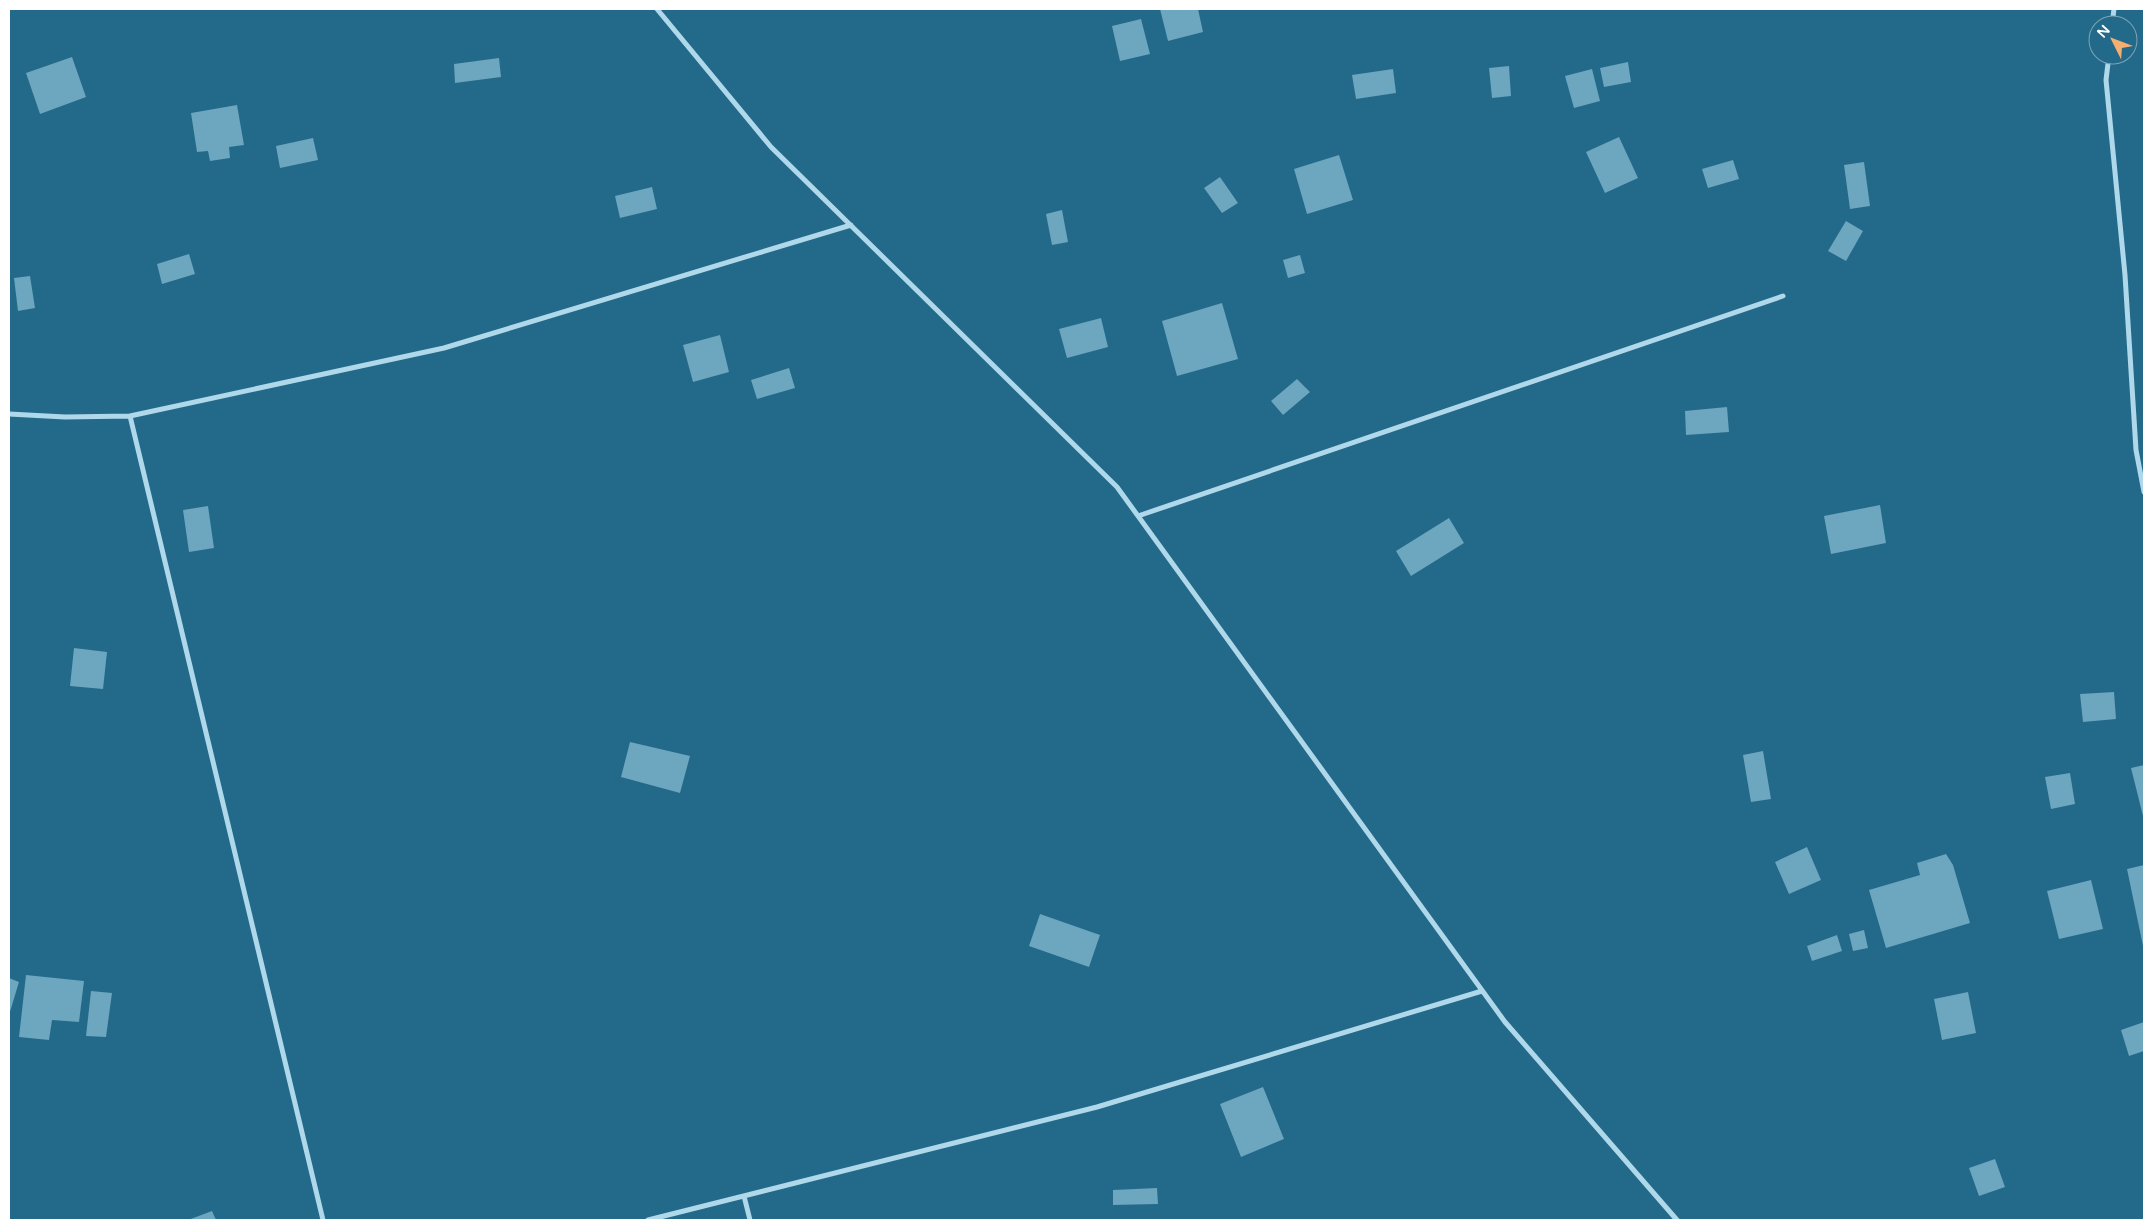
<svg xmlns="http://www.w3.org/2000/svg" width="2153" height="1229" viewBox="0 0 2153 1229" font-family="'Varela Round',sans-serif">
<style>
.building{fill:#6ca6bf}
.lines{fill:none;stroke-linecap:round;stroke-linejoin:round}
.minor{stroke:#afd8ea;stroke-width:5}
</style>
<rect width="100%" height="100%" fill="#236989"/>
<!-- building -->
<path class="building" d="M1160,9H1198L1203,32L1168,41Z
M1141,19L1150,54L1120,61L1112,26Z
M72,57L86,97L40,114L26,73Z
M499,58L501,77L455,83L454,64Z
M1628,62L1631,82L1604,87L1600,68Z
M1509,66L1511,96L1492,98L1489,68Z
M1393,69L1396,93L1356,99L1352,75Z
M1592,69L1600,101L1574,108L1565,76Z
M237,105L244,145L229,147L230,158L210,161L208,151L197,152L191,113Z
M1619,137L1638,178L1605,193L1586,152Z
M313,138L318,160L280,168L276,146Z
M1339,155L1353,200L1307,214L1294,169Z
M1733,160L1739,179L1708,188L1702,169Z
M1864,162L1870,206L1850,209L1844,165Z
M1220,177L1238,203L1222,213L1204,188Z
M652,187L657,209L620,218L615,196Z
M1062,210L1068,242L1052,245L1046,214Z
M1846,221L1863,231L1846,261L1828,251Z
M189,254L195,274L162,284L157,264Z
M1300,255L1305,273L1288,278L1283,260Z
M30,276L35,308L18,311L14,278Z
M1222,303L1238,359L1177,376L1162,321Z
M1101,318L1108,347L1067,358L1059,329Z
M720,335L729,372L693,382L683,345Z
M789,368L795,388L757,399L751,380Z
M1297,379L1310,392L1283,415L1271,401Z
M1727,407L1729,432L1686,435L1685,411Z
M1880,505L1886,543L1831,554L1824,516Z
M208,506L214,548L189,552L183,510Z
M1449,518L1464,543L1411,576L1396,551Z
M74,648L107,652L103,689L70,686Z
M2114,692L2116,719L2083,722L2080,694Z
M630,742L690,756L680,793L621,777Z
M1763,751L1771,799L1751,802L1743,755Z
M2144,765V820L2131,768Z
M2070,773L2075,804L2051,809L2045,777Z
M1807,847L1821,880L1789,894L1775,862Z
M1946,854L1953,865L1970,923L1886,948L1869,890L1920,875L1917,863Z
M2144,865V946H2143L2127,869Z
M2091,880L2103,929L2059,939L2047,891Z
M1040,914L1100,935L1089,967L1029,946Z
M1864,930L1868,948L1853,951L1849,934Z
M1837,935L1842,951L1812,961L1807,946Z
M26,975L84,981L79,1022L52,1020L49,1040L19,1037Z
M9,978L19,982L9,1015Z
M91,991L112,993L106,1037L86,1036Z
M1968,992L1976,1033L1942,1040L1934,999Z
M2144,1022V1051L2129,1056L2121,1030Z
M1263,1087L1284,1139L1241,1157L1220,1104Z
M1995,1159L2005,1187L1979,1196L1969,1168Z
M1157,1188L1158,1204L1113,1205V1190Z
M212,1211L216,1220H188Z"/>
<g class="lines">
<!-- minor -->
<path class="minor" d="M657,9L771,147L1117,487L1505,1022L1677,1220
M2112,25L2114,9
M2109,55L2106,80L2125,275L2136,450L2144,492
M9,414L65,417L130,416L444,348L851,225
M130,416L323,1220
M1138,516L1783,296
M744,1196L750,1220
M648,1220L1097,1107L1482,991"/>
</g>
<!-- border -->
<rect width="2153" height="1229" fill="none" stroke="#ffffff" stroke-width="20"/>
<!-- north arrow -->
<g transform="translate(2113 40) rotate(312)"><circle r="24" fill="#236989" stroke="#7ba5b8"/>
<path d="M0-4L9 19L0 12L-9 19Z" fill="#f6ae71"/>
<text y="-8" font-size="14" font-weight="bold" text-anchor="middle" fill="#ffffff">N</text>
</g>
</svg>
